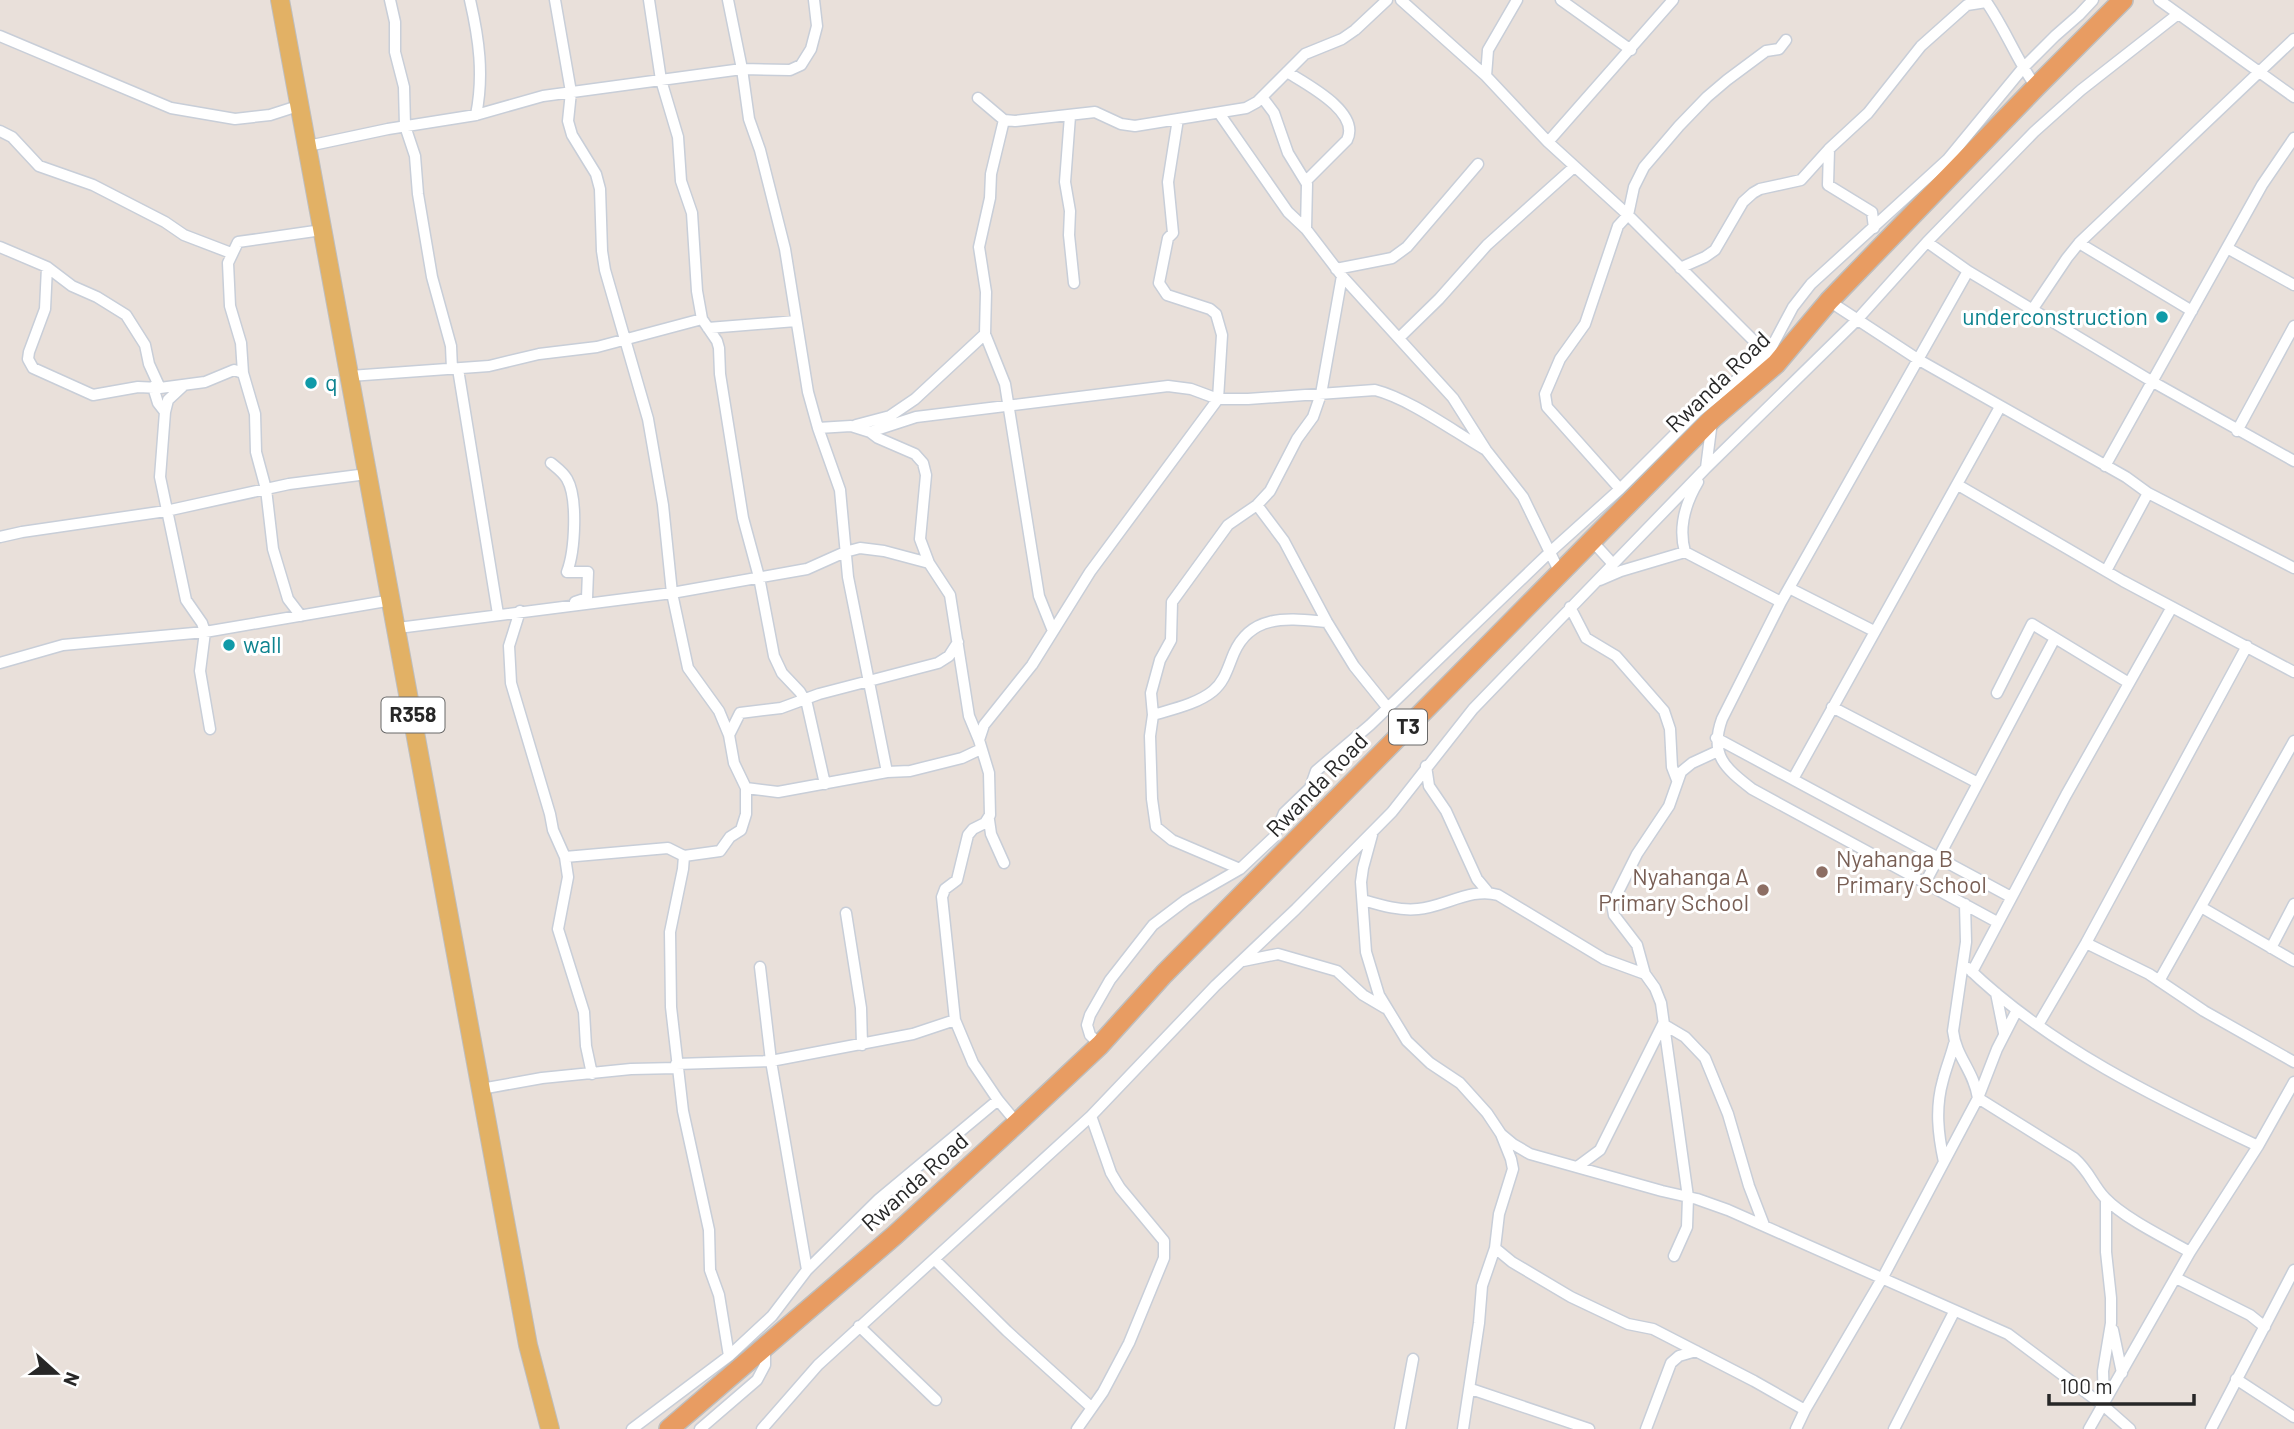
<svg xmlns="http://www.w3.org/2000/svg" width="2294" height="1429" viewBox="0 0 2294 1429" font-family="Barlow,sans-serif">
<style>
.lines{fill:none;stroke-linecap:round;stroke-linejoin:round}
.minor-casing{stroke:#c8ced8;stroke-width:13}
.primary-casing{stroke:#bebebe;stroke-width:20}
.trunk-casing{stroke:#bebebe;stroke-width:22}
.minor{stroke:#fff;stroke-width:10}
.primary{stroke:#e2b165;stroke-width:18}
.trunk{stroke:#e89c62;stroke-width:19}
.culture-dot{fill:#0f9aa8;stroke:#fff;stroke-width:2.5}
.education-dot{fill:#8d6e63;stroke:#fff;stroke-width:2.5}
.labels{text-anchor:middle;stroke-width:6;stroke-linejoin:round;paint-order:stroke}
.shield{fill:#fff;stroke:#686868;stroke-width:2}
.shield-label{font-size:21px;font-weight:bold;fill:#272727}
.culture-label{font-size:23px;fill:#0d838f;stroke:#fff;text-anchor:start}
.street-label{font-size:23px;fill:#272727;stroke:#fff}
.education-label{font-size:23px;fill:#785e54;stroke:#fff;text-anchor:start}
</style>
<rect width="100%" height="100%" fill="#e9e0da"/>
<g class="lines">
<defs>
<path id="minor" d="M390,0L395,22V52L404,87L405,126L415,156L418,194L432,277L451,346L452,369
M470,0C479,39 484,75 476,115
M555,0L571,92L568,121L572,135L596,174L600,189L602,251L605,270L648,419L663,505L672,593L688,668L719,711L729,735
M649,0L661,80L678,137L681,181L692,213L697,291L702,319L717,341L719,348L720,374L743,518L759,577L774,656L782,673L800,692L807,704L825,784
M728,0L742,69L749,119L760,150L785,249L808,392L818,428L840,490L848,577L887,772
M1401,0L1486,76L1548,142L1628,215L1772,359
M1561,0L1631,50
M1985,0C2005,28 2016,59 2036,87
M2159,0L2294,97
M0,36L171,108L235,119L270,115L301,105
M1287,72C1306,84 1361,112 1347,140L1306,181
M1486,76L1488,50L1517,0
M1262,97L1274,113L1288,153L1307,184L1306,229
M978,98L1004,120L1015,121L1095,112L1121,124L1135,126L1246,108L1257,102L1305,54L1342,39L1355,30L1387,0
M1219,113L1288,212L1306,229L1342,276L1453,398L1486,450L1523,497L1560,573
M1070,116L1065,182L1070,211L1069,235L1074,283
M1004,120L991,174L990,198L979,247L986,292L985,334L1005,384L1039,596L1053,631
M0,131L12,137L39,166L93,185L165,222L184,235L231,253
M1548,142L1673,0
M308,146L388,129L476,115L543,96L742,69L790,70L801,65L811,49L817,26L814,0
M1829,149L1828,185L1872,212L1874,228
M1927,242L1968,271L2153,382L2294,461
M2079,243L2192,311
M0,247L47,267L72,286L97,297L126,315L145,345L149,364L160,388
M2227,248L2294,285
M47,267L45,309L29,352L28,359L33,368L93,395L138,387L160,388L205,382L234,370L243,373
M1680,268L1705,257L1715,250L1743,202L1753,193L1760,189L1801,180L1829,149L1868,113L1921,46L1967,5L1986,2
M1336,269L1392,258L1407,247L1478,164
M1968,271L1781,602L1722,719C1709,755 1725,768 1752,789L1997,922
M1829,301L1919,360L2126,477L2148,493L2294,568
M2032,310L2067,258L2079,243L2294,39
M708,328L796,321
M1399,338L1439,299L1487,245L1574,167
M458,369L498,614
M350,376L489,366L539,354L597,347L702,319
M183,386L168,400L165,412L160,477L186,600L202,623L205,632L200,671L210,729
M153,387L158,403L165,412
M856,425L890,416L915,399L985,334
M818,428L851,426L870,432L916,417L1168,386L1191,389L1218,399H1248L1375,390C1410,399 1453,431 1486,450
M2237,431L2294,326
M870,432L878,438L915,454L923,463L926,475L920,539L929,563L950,595L969,716L979,740
M551,463C557,468 563,472 567,479C578,498 575,551 567,572H588L587,598L575,602
M2105,466L2262,185L2294,138
M1706,468L1712,421
M1958,485L2123,581L2294,672
M1620,489L1547,407L1545,394L1560,359L1585,324L1618,226L1628,215L1634,187L1644,167L1679,126L1707,97L1727,80L1766,51L1779,49L1786,40
M1257,505L1284,541L1327,622L1354,666L1387,707
M0,537L22,532L166,511L289,484L367,474
M1593,542L1612,563
M1685,552C1678,527 1685,504 1698,482
M2106,571L2148,493
M1600,580L1621,571L1685,552L1781,602
M1789,588L1874,631
M1570,607L1586,638L1616,656L1664,711L1670,729L1672,767L1677,780
M520,611L509,646L511,683L550,814L553,830L565,857
M301,616L288,599L273,549L266,489L256,452L255,414L243,373L241,343L230,306L228,263L238,242L322,230
M398,628L672,593L807,569L845,552L860,548L884,551L929,563
M0,663L63,645L205,632L392,600
M1997,693L2032,624L2129,683
M1832,707L1978,783
M1153,715C1173,709 1197,704 1213,691C1225,681 1228,667 1234,653C1252,612 1291,619 1327,622
M1716,738L2011,897
M1426,766L1429,786L1446,811L1477,879L1487,891
M1793,779L2000,407
M746,788L778,792L887,772L910,771L962,758L981,749
M989,820L991,834L1004,863
M1372,835L1363,868L1361,882L1366,952L1379,995L1407,1041L1430,1063L1460,1083L1487,1113L1501,1134L1511,1159L1513,1169L1499,1214L1495,1248L1482,1286L1479,1323L1463,1429
M684,856L683,869L670,932L671,1007L683,1111L709,1230L710,1270L719,1295L729,1356
M1240,869L1172,840L1156,827L1152,799L1150,736L1153,715L1151,693L1160,660L1171,640L1172,602L1228,525L1257,505L1270,491L1297,439L1313,417L1321,394L1342,276
M1925,883L2055,638
M1363,900C1380,905 1399,911 1418,909C1444,907 1472,887 1498,895L1604,959L1645,974L1655,988L1661,1003L1688,1197L1687,1227L1674,1256
M1965,904L1966,942L1953,1031C1956,1057 1974,1071 1978,1098L2074,1158C2090,1172 2092,1184 2105,1198C2124,1218 2165,1238 2190,1252
M2201,907L2294,961
M846,913L861,1008L862,1045
M2086,943L2149,974L2204,1011L2294,1062
M2271,948L2294,904
M1243,961L1278,954L1337,971L1363,995L1385,1008
M760,967L771,1061L807,1270
M1968,968C2050,1047 2156,1098 2258,1146
M1972,972L2066,795L2172,607
M1645,974L1637,945L1614,915L1612,904L1637,854L1669,806L1681,772L1692,763L1718,751
M2159,981L2294,741
M1996,993L2004,1033
M2038,1025L2086,943L2247,646
M1100,1045L1090,1035L1087,1025L1090,1015L1110,980L1153,925L1186,900L1240,869L1274,837L1284,813L1310,788L1316,771L1370,725L1549,553L1620,489L1697,412L1768,354L1793,307L1811,284L1948,159L2023,68L2055,36L2079,15L2093,0
M676,1064L771,1061L913,1034L955,1020
M592,1074L586,1046L584,1012L558,929L568,877L565,857L668,848L684,856L720,851L730,837L741,830L746,814V788L734,763L729,735L740,713L781,708L819,694L938,663L949,656L958,642
M481,1089L542,1078L631,1069L677,1068
M1017,1123L998,1100L973,1063L955,1020L942,897L945,889L957,880L968,835L973,829L985,823L990,815L989,773L979,740L984,725L1032,665L1090,572L1218,399L1222,335L1216,314L1210,309L1167,295L1159,283L1168,238L1173,233L1168,182L1178,119
M1501,1134L1513,1144L1530,1154L1662,1191L1697,1199L1728,1210L2008,1334L2104,1406L2130,1429
M1944,1162C1938,1134 1935,1108 1943,1080C1946,1068 1951,1056 1954,1044
M1577,1167L1600,1150L1663,1024L1685,1037L1705,1058L1728,1114L1749,1186L1764,1225
M1495,1248L1512,1262L1571,1297L1628,1324L1653,1329L1754,1381L1805,1410
M935,1260L1007,1331L1091,1407
M2176,1278L2250,1315L2265,1327
M859,1326L936,1400
M2113,1330L2122,1373
M2236,1379L2294,1417
M1471,1389L1589,1429
M2104,1403L2103,1371L2111,1323V1298L2106,1252V1199
M632,1429L729,1356L772,1316L807,1270L879,1199L998,1100
M700,1429L757,1380L765,1365V1348
M762,1429L818,1365L1091,1116L1216,985L1296,909L1392,812L1473,709L1706,468L1856,321L1927,242L2034,132L2081,90L2178,14
M1077,1429L1103,1392L1129,1343L1164,1258V1241L1120,1188L1111,1173L1091,1116
M1400,1429L1413,1359
M1646,1429L1671,1363L1679,1356L1696,1351
M1796,1429L1805,1410L1883,1277L1978,1098L1997,1049L2017,1010
M1894,1429L1954,1312
M2089,1429L2190,1252L2258,1146L2294,1082
M2211,1429L2294,1270"/>
<path id="primary" d="M280,0L528,1345L550,1429"/>
<path id="trunk" d="M669,1429L895,1235L1017,1123L1100,1045L1164,974L1712,419L1776,364L1829,301L2036,87L2123,0"/>
</defs>
<!-- minor casing -->
<use href="#minor" class="minor-casing"/>
<!-- primary casing -->
<use href="#primary" class="primary-casing"/>
<!-- trunk casing -->
<use href="#trunk" class="trunk-casing"/>
<!-- minor -->
<use href="#minor" class="minor"/>
<!-- primary -->
<use href="#primary" class="primary"/>
<!-- trunk -->
<use href="#trunk" class="trunk"/>
</g>
<!-- markers -->
<g class="culture-dot">
<circle cx="2162" cy="317" r="7"/>
<circle cx="311" cy="383" r="7"/>
<circle cx="229" cy="645" r="7"/>
</g>
<g class="education-dot">
<circle cx="1822" cy="872" r="7"/>
<circle cx="1763" cy="890" r="7"/>
</g>
<g class="labels">
<!-- shield labels -->
<g class="shield">
<rect x="381.5" y="697.5" width="63" height="35" rx="5"/>
<rect x="1389" y="709.5" width="38" height="35" rx="5"/>
</g>
<g class="shield-label">
<text x="413" y="722">R358</text>
<text x="1408" y="734">T3</text>
</g>
<!-- culture labels -->
<g class="culture-label">
<text x="2148" y="325" text-anchor="end">underconstruction</text>
<text x="325" y="391">q</text>
<text x="243" y="653">wall</text>
</g>
<!-- street labels -->
<g class="street-label">
<text transform="translate(1718 382) rotate(-44)" y="8">Rwanda Road</text>
<text transform="translate(1317 785) rotate(-46)" y="8">Rwanda Road</text>
<text transform="translate(915 1182) rotate(-42)" y="8">Rwanda Road</text>
</g>
<!-- education labels -->
<g class="education-label">
<text x="1836" y="867">Nyahanga B<tspan x="1836" dy="26">Primary School</tspan></text>
<text x="1749" y="885" text-anchor="end">Nyahanga A<tspan x="1749" dy="26">Primary School</tspan></text>
</g>
</g>
<!-- north arrow -->
<g transform="translate(56 1373) rotate(111)" stroke="#ffffff" stroke-width="5" paint-order="stroke">
<path d="M0-5L12 26L0 18L-12 26Z" fill="#272727"/>
<text y="-10" font-size="19" font-weight="bold" text-anchor="middle" fill="#272727">N</text>
</g>
<!-- scale -->
<path d="M2049 1394v10h145v-10" fill="none" stroke="#272727" stroke-width="3.5"/>
<text x="2060" y="1394" font-size="21" fill="#272727" stroke="#ffffff" stroke-width="5" paint-order="stroke">100 m</text>
</svg>
